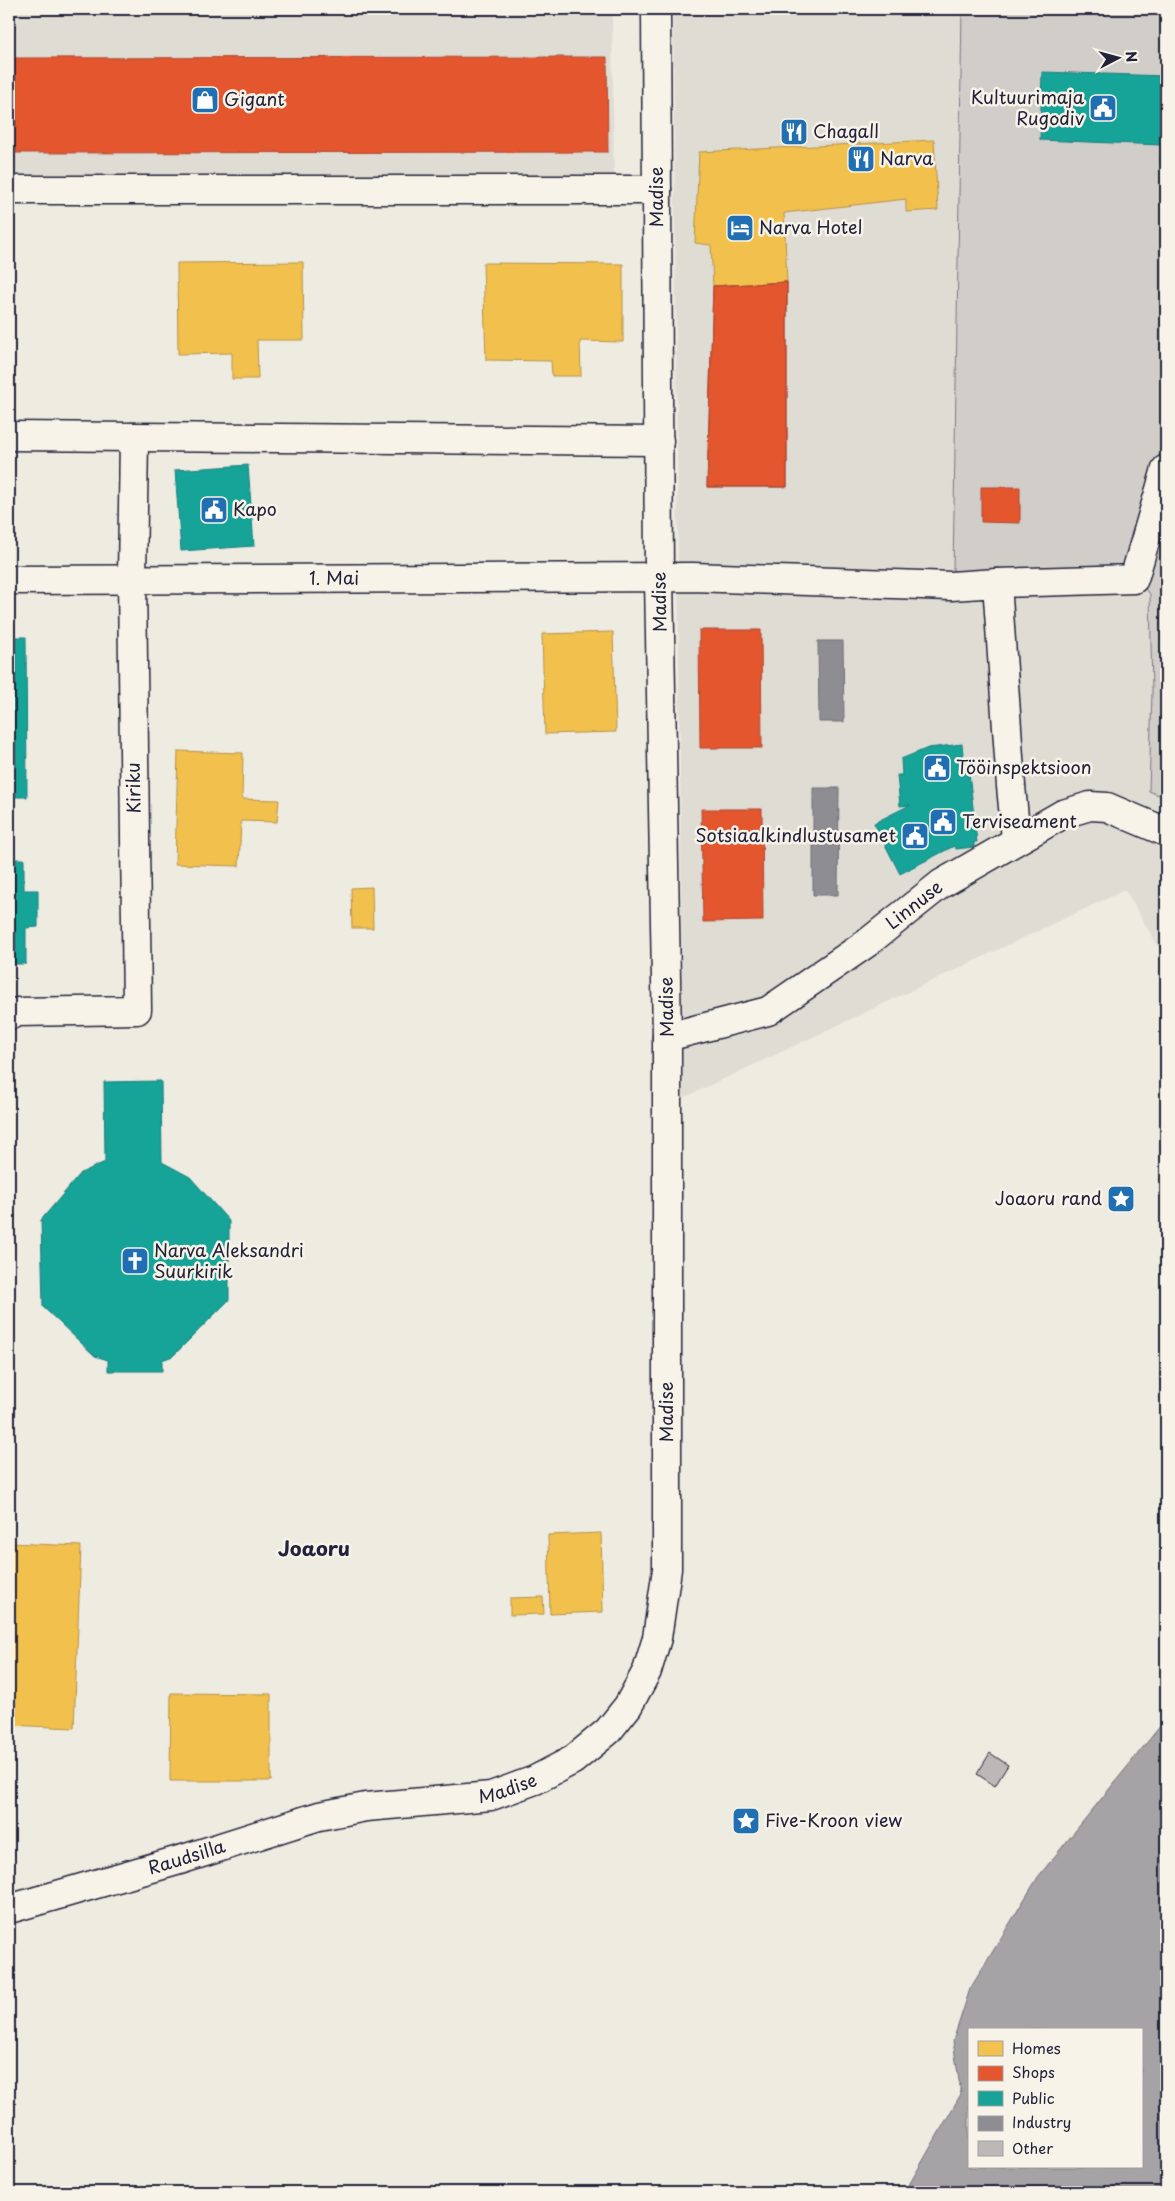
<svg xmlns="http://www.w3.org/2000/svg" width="1175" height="2201" viewBox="0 0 1175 2201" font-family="'Playpen Sans',sans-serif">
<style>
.built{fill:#dfdcd4}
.green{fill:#d1cdc9;stroke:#7a7882}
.water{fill:#a6a3a6;stroke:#716f7b;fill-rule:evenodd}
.homes{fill:#f2c14e;stroke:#b49148}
.shops{fill:#e4572e;stroke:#aa4732}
.public{fill:#17a398;stroke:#1a7c7c}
.industry{fill:#8d8d92;stroke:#6d6d78}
.building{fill:#bbb8b7;stroke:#22223b}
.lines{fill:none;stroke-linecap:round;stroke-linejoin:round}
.minor-casing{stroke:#22223b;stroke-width:31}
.minor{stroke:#f7f3e8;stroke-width:28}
.labels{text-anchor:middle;stroke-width:5;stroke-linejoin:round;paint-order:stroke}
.poi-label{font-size:18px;fill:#22223b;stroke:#f7f3e8;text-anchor:start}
.street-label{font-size:18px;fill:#22223b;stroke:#f7f3e8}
.quarter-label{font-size:20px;font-weight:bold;fill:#22223b;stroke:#f7f3e8}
</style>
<rect width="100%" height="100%" fill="#eeebe1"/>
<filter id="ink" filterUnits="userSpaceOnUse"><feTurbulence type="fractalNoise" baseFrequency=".02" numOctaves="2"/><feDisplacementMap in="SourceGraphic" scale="10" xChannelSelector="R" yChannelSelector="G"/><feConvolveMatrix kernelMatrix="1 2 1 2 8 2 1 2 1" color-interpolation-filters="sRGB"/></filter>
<g filter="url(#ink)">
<!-- built -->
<path class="built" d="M9,9H612L614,190L9,188Z
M673,9H1166V960L1125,890L683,1098Z"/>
<!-- green -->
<path class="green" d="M962,9H1166V798L1149,791L1152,692L1150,594L1120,565L953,572Z"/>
<!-- water -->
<path class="water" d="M1166,1719V2192H905L961,2094L953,2041L970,1989L1038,1877ZM969,2030H1141V2167H969Z"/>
<!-- homes -->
<path class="homes" d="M934,140L938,210L906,212V199L784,213L787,282L713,286L711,245L695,243L699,152Z
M303,262L304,340H257L258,379H232V353L178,354L177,263Z
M483,263L623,264V342L580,341L581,376H552L551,361L486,360Z
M9,266L11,343H9Z
M613,632L616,732L545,734L542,634Z
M178,751L243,753L242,799L279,800L277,822L241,821L239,866L175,864Z
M372,887L373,928H352L351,888Z
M601,1533L603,1612L550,1614L548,1535Z
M9,1543L81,1546L74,1728L9,1725Z
M543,1597L544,1614L510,1615V1598Z
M171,1693L271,1694V1781H170Z"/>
<!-- shops -->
<path class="shops" d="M607,57L608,152L9,153V58Z
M787,282V487H707L713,286Z
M787,282V487H707L713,286Z
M981,487H1020V523L981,522Z
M699,630H761L762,748H700Z
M701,809H762L763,921L703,922Z"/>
<!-- public -->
<path class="public" d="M1042,72L1166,76V163H1160L1161,145L1040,140Z
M248,465L254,546L181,551L175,470Z
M9,637H26L27,797H9Z
M962,744L964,765L968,764L977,842H974V847L956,849L954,846L900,874L874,823L910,805L900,806L897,775H902L901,759L928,748Z
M9,859H24V890H38V927L26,928V964H9Z
M161,1081L162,1162L190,1177L229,1221V1300L173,1356L162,1360V1371H108V1360L95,1356L43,1307L41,1220L81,1173L105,1162L104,1082Z"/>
<!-- industry -->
<path class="industry" d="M818,641H843L844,722H819Z
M813,788H839L838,895H813Z"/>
<!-- building -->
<path class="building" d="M990,1753L1008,1765L995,1786L977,1774Z"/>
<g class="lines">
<defs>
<g id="minor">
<path d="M9,190H657"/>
<path d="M9,436L659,441"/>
<path id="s1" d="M9,580L693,577L951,586L997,583L1011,786L1016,839"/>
<path d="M997,583L1134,579L1166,469"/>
<path d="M9,1016L17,1012L137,1010L132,578L134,437"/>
<path id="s2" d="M667,1037L768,1011L867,943L941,884L1063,814L1090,806L1107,807L1166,832"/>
<path id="s3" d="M9,1909L183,1859L319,1816L366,1807L491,1796L535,1780L573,1760L608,1731L628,1706L647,1671L657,1638L667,1569V1037L659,578L656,9"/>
</g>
</defs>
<!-- minor casing -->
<use href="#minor" class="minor-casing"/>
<!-- minor -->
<use href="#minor" class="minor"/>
</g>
</g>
<!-- icons -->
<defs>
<symbol id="shop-square" viewBox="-11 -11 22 22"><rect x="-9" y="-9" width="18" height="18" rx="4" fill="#1f6fb2" stroke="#f7f3e8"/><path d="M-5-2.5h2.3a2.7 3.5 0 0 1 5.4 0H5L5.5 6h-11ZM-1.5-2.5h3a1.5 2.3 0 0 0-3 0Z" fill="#fff"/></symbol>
<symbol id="civic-square" viewBox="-11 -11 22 22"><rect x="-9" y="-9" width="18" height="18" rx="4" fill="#1f6fb2" stroke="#f7f3e8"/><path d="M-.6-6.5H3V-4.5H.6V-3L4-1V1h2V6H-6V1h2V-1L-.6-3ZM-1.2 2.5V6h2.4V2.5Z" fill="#fff"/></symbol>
<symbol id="restaurant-square" viewBox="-11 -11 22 22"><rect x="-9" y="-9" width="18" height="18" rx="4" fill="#1f6fb2" stroke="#f7f3e8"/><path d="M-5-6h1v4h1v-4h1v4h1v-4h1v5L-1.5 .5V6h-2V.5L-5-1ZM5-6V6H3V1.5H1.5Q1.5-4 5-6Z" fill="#fff"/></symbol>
<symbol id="hotel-square" viewBox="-11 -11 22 22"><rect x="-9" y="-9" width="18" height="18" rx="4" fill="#1f6fb2" stroke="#f7f3e8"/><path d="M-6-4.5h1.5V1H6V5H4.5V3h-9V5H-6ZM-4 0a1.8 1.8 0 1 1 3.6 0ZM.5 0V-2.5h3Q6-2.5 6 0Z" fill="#fff"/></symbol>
<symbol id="sight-square" viewBox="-11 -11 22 22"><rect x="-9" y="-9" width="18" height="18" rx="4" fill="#1f6fb2" stroke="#f7f3e8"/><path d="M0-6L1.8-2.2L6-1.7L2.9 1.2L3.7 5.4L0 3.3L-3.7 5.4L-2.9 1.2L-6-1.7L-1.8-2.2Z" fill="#fff"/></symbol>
<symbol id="church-square" viewBox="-11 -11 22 22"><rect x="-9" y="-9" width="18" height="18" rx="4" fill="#1f6fb2" stroke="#f7f3e8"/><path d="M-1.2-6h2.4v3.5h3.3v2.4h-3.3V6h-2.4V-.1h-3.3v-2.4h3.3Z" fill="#fff"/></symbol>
</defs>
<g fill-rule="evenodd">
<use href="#shop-square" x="189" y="84" width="32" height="32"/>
<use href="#civic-square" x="1087" y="92" width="32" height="32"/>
<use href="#restaurant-square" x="778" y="116" width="32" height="32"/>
<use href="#restaurant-square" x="845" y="143" width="32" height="32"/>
<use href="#hotel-square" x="724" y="212" width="32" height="32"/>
<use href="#civic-square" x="198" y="494" width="32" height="32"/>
<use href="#civic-square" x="921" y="752" width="32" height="32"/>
<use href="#civic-square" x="927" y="806" width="32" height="32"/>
<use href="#civic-square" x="899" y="820" width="32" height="32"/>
<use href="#sight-square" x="1105" y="1183" width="32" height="32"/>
<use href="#church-square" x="119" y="1245" width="32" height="32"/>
<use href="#sight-square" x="730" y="1805" width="32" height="32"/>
</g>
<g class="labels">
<!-- poi labels -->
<g class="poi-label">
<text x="1084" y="104" text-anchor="end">Kultuurimaja<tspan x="1084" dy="21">Rugodiv</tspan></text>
<text x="224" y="106">Gigant</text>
<text x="813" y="138">Chagall</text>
<text x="880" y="165">Narva</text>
<text x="759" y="234">Narva Hotel</text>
<text x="233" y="516">Kapo</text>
<text x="956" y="774">Tööinspektsioon</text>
<text x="962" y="828">Terviseament</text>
<text x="896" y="842" text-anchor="end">Sotsiaalkindlustusamet</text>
<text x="1102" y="1205" text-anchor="end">Joaoru rand</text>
<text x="154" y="1257">Narva Aleksandri<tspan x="154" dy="21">Suurkirik</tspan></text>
<text x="765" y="1827">Five-Kroon view</text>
</g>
<!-- street labels -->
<g class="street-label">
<text transform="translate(657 197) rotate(-90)" y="6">Madise</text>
<text dy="6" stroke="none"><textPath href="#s1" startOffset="325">1. Mai</textPath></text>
<text transform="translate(660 602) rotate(-91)" y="6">Madise</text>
<text transform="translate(134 788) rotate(-91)" y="6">Kiriku</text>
<text dy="6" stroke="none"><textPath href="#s2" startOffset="285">Linnuse</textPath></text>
<text transform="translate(667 1007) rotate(-91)" y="6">Madise</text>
<text transform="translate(667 1412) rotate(-90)" y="6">Madise</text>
<text dy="6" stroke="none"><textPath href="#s3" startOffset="515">Madise</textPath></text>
<text dy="6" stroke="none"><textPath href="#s3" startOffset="185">Raudsilla</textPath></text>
</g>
<!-- quarter labels -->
<g class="quarter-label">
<text x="314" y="1556">Joaoru</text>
</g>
</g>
<!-- margin -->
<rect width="1175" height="2201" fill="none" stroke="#f7f3e8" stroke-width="30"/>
<rect x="15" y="15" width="1145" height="2171" fill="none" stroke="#22223b" stroke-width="2" filter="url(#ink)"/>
<!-- legend -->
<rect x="968" y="2028" width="175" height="140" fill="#f7f3e8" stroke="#a29fa3"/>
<rect x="978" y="2041" width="25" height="15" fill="#f2c14e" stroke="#a29fa3"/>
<text x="1012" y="2054" font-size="15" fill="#22223b">Homes</text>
<rect x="978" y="2066" width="25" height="15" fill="#e4572e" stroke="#a29fa3"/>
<text x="1012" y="2078" font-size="15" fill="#22223b">Shops</text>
<rect x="978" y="2091" width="25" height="15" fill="#17a398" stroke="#a29fa3"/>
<text x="1012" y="2104" font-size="15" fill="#22223b">Public</text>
<rect x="978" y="2116" width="25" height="15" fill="#8d8d92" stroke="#a29fa3"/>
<text x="1012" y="2128" font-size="15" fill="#22223b">Industry</text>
<rect x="978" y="2141" width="25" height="15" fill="#bbb8b7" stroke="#a29fa3"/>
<text x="1012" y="2154" font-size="15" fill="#22223b">Other</text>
<!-- north arrow -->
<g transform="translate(1118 58) rotate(84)" stroke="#f7f3e8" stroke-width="4" paint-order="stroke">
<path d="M0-4L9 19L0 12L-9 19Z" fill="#22223b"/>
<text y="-8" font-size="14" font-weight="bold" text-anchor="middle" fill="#22223b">N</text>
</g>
</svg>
